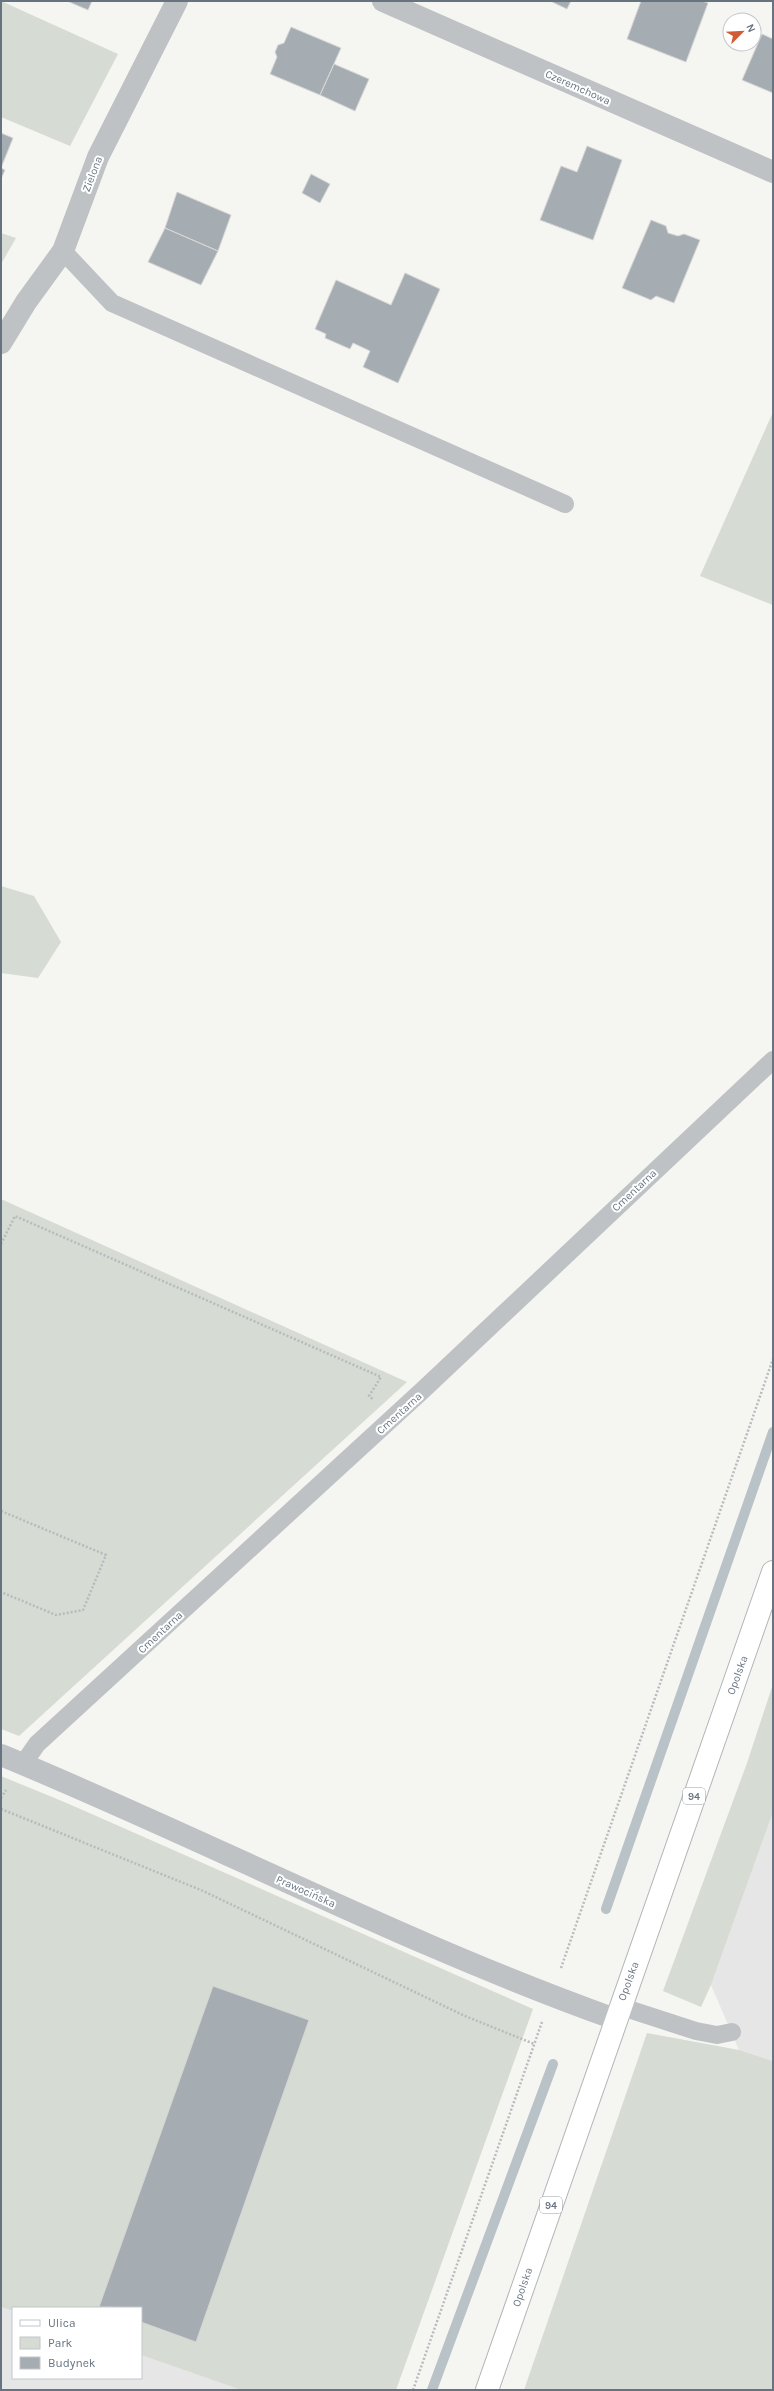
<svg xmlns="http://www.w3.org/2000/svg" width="774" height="2391" viewBox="0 0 774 2391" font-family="Karla,sans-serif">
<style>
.built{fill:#e5e6e5}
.green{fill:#d6dbd3}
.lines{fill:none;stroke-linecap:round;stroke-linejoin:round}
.stream{stroke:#b9c2c7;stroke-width:10}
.building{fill:#a6adb2;stroke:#d6d6d4}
.primary-casing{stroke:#b2b6b9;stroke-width:24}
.path{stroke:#b8bbbd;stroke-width:2.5;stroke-dasharray:2 2;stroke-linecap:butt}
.lane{stroke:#bec2c5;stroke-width:18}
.street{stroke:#bec2c5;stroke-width:22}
.primary{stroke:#fff;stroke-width:22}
.labels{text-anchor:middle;stroke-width:4;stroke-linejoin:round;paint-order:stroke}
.shield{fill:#fff;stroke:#959ea6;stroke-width:1}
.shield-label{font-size:10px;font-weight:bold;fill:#677480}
.street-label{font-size:11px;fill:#677480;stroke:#fff}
</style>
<rect width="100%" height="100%" fill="#f5f5f2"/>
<!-- built -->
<path class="built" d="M773,1812V2061L739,2050L711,1985Z
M1,2307L13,2311V2378H141V2355L241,2390H1Z"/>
<!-- green -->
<path class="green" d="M1,1L118,54L70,146L1,117Z
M1,233L16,238L1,264Z
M773,412V605L700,576Z
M1,886L34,896L61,942L38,978L1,973Z
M1,1199L407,1382L19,1736L1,1729Z
M773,1684V1812L711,1985L701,2007L663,1991L747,1763Z
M1,1776L69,1804L533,2009L396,2390H241L141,2355V2308H13V2311L1,2307Z
M647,2033L739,2050L773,2061V2390H524Z"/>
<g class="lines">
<!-- stream -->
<path class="stream" d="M606,1909L773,1432
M432,2390L553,2064"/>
</g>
<!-- building -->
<path class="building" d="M67,1H92L88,10Z
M550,1H571L567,9Z
M641,1H702L708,3L686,62L627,39Z
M291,27L341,48L320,95L270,74L277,57L275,52L278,45L284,43Z
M762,34L773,39V93L742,80Z
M334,64L369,79L355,111L320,95Z
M1,133L13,138L1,168Z
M587,146L622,160L593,240L540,220L561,166L577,172Z
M1,168L5,170L1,179Z
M311,174L330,184L320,203L302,193Z
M177,192L231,215L218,251L165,228Z
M651,220L666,226L668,233L678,236L684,234L700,240L674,303L656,296L651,300L622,288Z
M165,228L218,251L201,285L148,262Z
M405,273L440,289L398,383L363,367L370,351L353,343L350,349L325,338L326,334L315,329L336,280L391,305Z
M213,1986L309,2020L196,2342L141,2322V2308L99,2307Z"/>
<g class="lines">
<defs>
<path id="primary" d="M487,2390L773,1572"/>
</defs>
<!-- primary casing -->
<use href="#primary" class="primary-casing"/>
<!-- path -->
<path class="path" d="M1,1244L15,1216L381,1377L369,1396L373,1399
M1,1511L106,1555L83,1610L56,1615L1,1592
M1,1798L6,1790
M1,1809L201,1890L465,2016L534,2044
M561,1968L773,1359
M413,2390L542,2022"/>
<!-- lane -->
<path class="lane" d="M63,251L112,303L565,504
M23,1764L37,1744L424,1389L773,1060
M619,2006L696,2031L717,2035L732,2032"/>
<!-- street -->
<path class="street" d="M383,1L773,172
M1,343L26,302L63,251L98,157L177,1
M1,1755C207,1840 405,1944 615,2019"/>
<!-- primary -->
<use href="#primary" class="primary"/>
</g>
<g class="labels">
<!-- shield labels -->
<g class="shield">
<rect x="683" y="1788" width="22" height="16" rx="3"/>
<rect x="540" y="2197" width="22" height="16" rx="3"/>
</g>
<g class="shield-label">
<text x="694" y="1800">94</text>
<text x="551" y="2209">94</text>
</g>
<!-- street labels -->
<g class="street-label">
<text transform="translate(578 87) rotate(24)" y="4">Czeremchowa</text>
<text transform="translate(92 174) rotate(-69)" y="4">Zielona</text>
<text transform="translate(634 1190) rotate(-43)" y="4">Cmentarna</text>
<text transform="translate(399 1413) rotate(-42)" y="4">Cmentarna</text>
<text transform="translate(160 1632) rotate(-43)" y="4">Cmentarna</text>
<text transform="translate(737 1675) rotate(-70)" y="4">Opolska</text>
<text transform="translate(306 1891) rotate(24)" y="4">Prawocińska</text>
<text transform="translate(628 1981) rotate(-70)" y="4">Opolska</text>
<text transform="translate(522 2287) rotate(-71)" y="4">Opolska</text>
</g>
</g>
<!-- border -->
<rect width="774" height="2391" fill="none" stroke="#677480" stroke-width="4"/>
<!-- legend -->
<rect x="12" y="2307" width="130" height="72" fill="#ffffff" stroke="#c2c7cc"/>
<rect x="20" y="2320" width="20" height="6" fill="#ffffff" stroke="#c2c7cc"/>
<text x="48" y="2327" font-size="12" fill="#677480">Ulica</text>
<rect x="20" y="2337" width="20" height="12" fill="#d6dbd3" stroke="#c2c7cc"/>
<text x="48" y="2347" font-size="12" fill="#677480">Park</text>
<rect x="20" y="2357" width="20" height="12" fill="#a6adb2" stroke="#c2c7cc"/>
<text x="48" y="2367" font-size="12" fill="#677480">Budynek</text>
<!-- north arrow -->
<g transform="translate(742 32) rotate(66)"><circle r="19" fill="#ffffff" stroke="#c2c7cc"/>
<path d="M0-3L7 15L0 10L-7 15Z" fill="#d15b35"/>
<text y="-6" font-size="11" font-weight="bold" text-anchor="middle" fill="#677480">N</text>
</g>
</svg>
